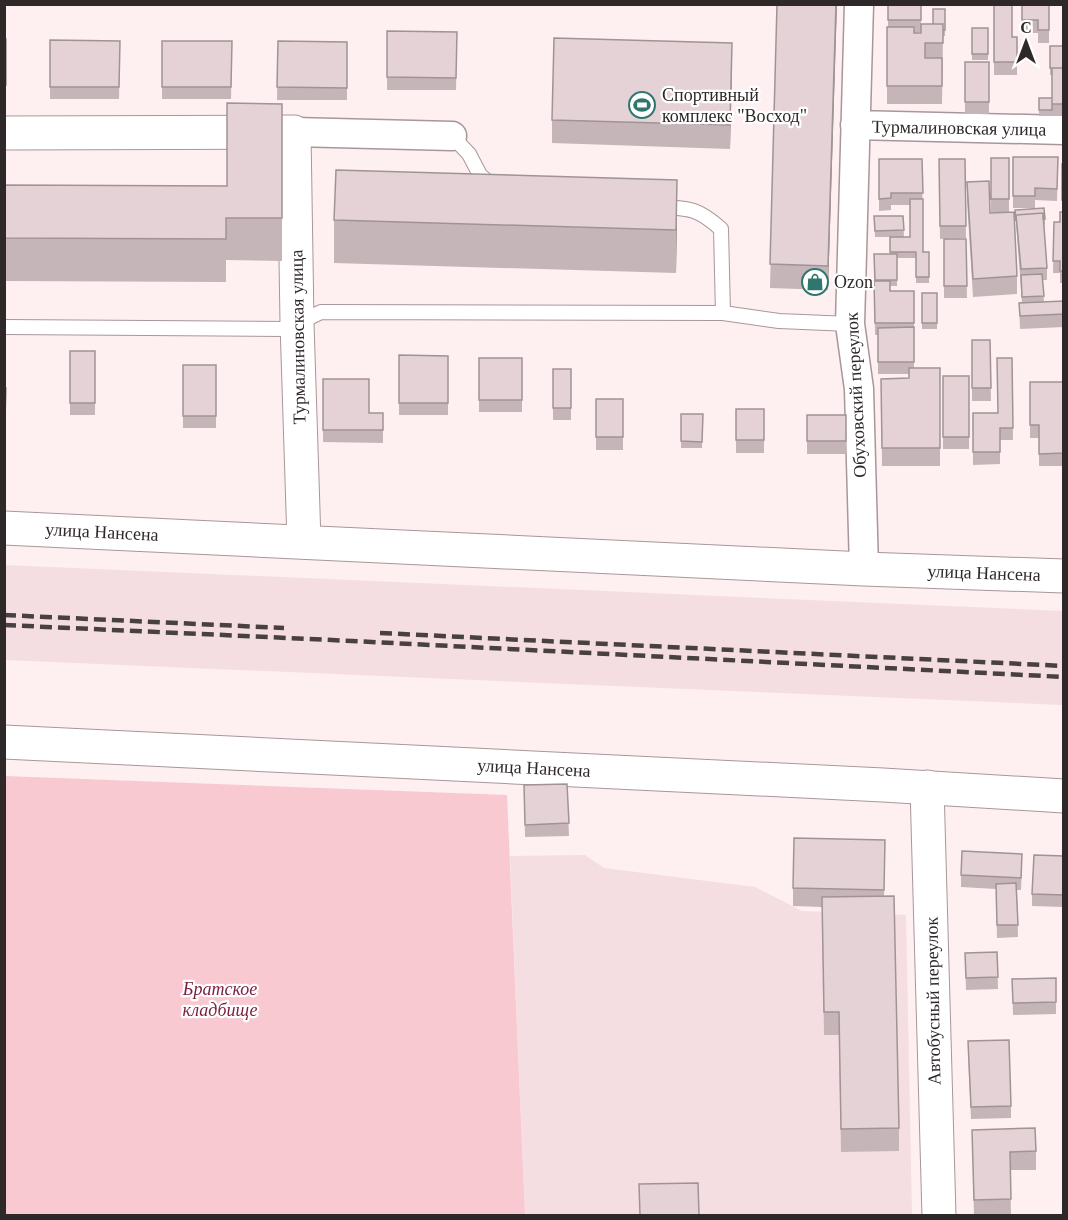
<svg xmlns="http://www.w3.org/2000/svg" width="1068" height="1220" viewBox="0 0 1068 1220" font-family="'Times New Roman',serif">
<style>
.built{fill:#f4dee2}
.green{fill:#f9c9d2}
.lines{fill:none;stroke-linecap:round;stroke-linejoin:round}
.lane-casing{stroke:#a8979a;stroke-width:16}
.street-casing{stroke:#a8979a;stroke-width:31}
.secondary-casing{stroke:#a8979a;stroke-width:35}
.primary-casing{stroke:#a8979a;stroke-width:35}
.lane{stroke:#fff;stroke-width:14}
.street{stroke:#fff;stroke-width:28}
.secondary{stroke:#fff;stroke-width:33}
.primary{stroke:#fff;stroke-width:33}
.rail{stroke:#484041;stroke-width:4.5;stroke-dasharray:12 6;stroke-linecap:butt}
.wall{fill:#c5b5b8}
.shaded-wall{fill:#a09396}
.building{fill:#e5d2d6;stroke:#a09396;stroke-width:1.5}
.labels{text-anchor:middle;stroke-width:4.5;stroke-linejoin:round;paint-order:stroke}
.poi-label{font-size:18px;fill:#2f2829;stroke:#fff;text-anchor:start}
.street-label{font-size:18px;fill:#2f2829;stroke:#fff}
.park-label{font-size:18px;font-style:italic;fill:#791e3c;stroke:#fff}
</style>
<rect width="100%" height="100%" fill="#feeff1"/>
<!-- built -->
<path class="built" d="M5,565L1063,611V705L5,660Z
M585,855L604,868L755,887L802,911L906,915L912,1215H525L510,856Z"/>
<!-- green -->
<path class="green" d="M5,776L507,795L525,1215H5Z"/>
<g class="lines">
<defs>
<path id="lane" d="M452,136L469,154L480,175L493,186
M660,207C690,208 699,209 721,229L723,313L779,321L850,324
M4,327L286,329L321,312L723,313"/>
<path id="street" d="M859,4L850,324L859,389L864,569
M855,125L1064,130
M294,132L452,136"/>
<path id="secondary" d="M4,133L294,132L297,323L304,542
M927,787L939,1216"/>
<path id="primary" d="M4,528L864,569L1064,576
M4,742L883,785L1064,796"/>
</defs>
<!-- lane casing -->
<use href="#lane" class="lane-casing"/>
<!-- street casing -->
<use href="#street" class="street-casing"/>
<!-- secondary casing -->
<use href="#secondary" class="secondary-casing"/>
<!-- primary casing -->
<use href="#primary" class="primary-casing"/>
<!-- lane -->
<use href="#lane" class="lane"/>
<!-- street -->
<use href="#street" class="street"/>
<!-- secondary -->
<use href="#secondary" class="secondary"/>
<!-- primary -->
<use href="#primary" class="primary"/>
<!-- rail -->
<path class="rail" d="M4,615L284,628
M4,625L332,640L1064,677
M380,633L1064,666"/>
</g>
<!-- wall -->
<path class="wall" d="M777,4H837L828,290L770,288Z
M888,4H921V32L914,33H921L933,24L945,9V36H943L942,104H887V27H888Z
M1022,4H1049V43H1038V33H1022Z
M994,5L1012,37H1017V75H994Z
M972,28H988V60H972Z
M387,31L457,32L456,90H387Z
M4,39H6V98H4Z
M50,40L120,41L119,99H50Z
M162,41H232L231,99H162Z
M278,41L347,42V100H277Z
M1050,46H1064V116H1039V98H1052V75H1050Z
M965,62H989V114H965Z
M732,67L730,149L552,143V120Z
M282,104V261L226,260V282L4,281V185L227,186Z
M1013,157H1058L1057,201L1035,200V208H1013Z
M991,158H1009V212H991Z
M879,159H922L923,252H929V283H916V258H897V286H890V291H914V368H940V466H882L881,379L909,378V374H878V335H875L874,254H890V237H875L874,216H903L904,237H910V205H891V210L879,211Z
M939,159H965L966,238L940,239Z
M967,182L990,213L1017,276V294L973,297L967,200Z
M1044,208L1045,225H1044L1047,268V280H1043L1044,302L1064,301V327L1020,329L1019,303L1022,302L1015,210Z
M1064,212V283H1060V273H1053L1054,222H1060Z
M334,220L677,223L676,273L334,263Z
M944,239H966L967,298H944Z
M922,293H937V329H922Z
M972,340H990L991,401H972Z
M70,351H95V415H70Z
M399,355L448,356V415H399Z
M479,358H522V412H479Z
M1012,358L1013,440H1000V464L973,465V413H998Z
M183,365H216V428H183Z
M553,369H571V420H553Z
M943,376H969V449H943Z
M323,379L369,413H383V443L323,442Z
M1030,382H1063L1064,466H1039V438H1030Z
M596,399H623V450H596Z
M736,409H764V453H736Z
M681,414H703L702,448H681Z
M807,415H846V454H807Z
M567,784L569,836L525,837L524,785Z
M885,840L884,896L899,1128V1151L841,1152L839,1035H824L822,907L793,906V888Z
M1064,856V907L1032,906V894Z
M1022,866L1021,890H1017L1018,937L997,938L996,889L961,887V875Z
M997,952L998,989L966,990L965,953Z
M1056,978V1014L1013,1015L1012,979Z
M968,1053L1011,1106V1118L971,1119Z
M972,1130L1036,1151V1170H1010L1011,1215H974Z"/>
<!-- shaded-wall -->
<path class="shaded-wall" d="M836,4H837L828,290V266Z
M732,43V67L730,149V125Z
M677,180V223L676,273V230Z"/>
<!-- building -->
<path class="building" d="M777,4H836L828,266L770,264Z
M888,4H921V20H888Z
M1022,4H1049V30H1038V20H1022Z
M994,5H1012V37H1017V62H994Z
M933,9H945V30H943V24H933Z
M921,24H943V43H925V58H942V86H887V27H914V33H921Z
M972,28H988V54H972Z
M387,31L457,32L456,78L387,77Z
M554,38L732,43L730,125L552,120Z
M4,39H6V85H4Z
M50,40L120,41L119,87H50Z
M162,41H232L231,87H162Z
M278,41L347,42V88L277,87Z
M1050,46H1064V68H1050Z
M965,62H989V102H965Z
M1052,68H1064V104H1052Z
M1039,98H1052V110H1039Z
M227,103L282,104V218H226V239L4,238V185L227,186Z
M1013,157H1058L1057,189L1035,188V196H1013Z
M991,158H1009V199H991Z
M879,159H922L923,193H891V198L879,199Z
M939,159H965L966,226H940Z
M1062,164H1064V200H1062Z
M336,170L677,180L676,230L334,220Z
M989,181L990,213L1014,212L1017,276L973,279L967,182Z
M910,199H923V252H929V277H916V252H890V237H910Z
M1044,208L1045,219H1043V213L1016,215V221L1015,210Z
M1060,212H1064V271H1060V261H1053L1054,222H1060Z
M1043,213L1047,268L1021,269L1016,215Z
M874,216H903L904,230L875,231Z
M944,239H966L967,286H944Z
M874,254H897V280H875Z
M1042,274L1044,296L1022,297L1021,275Z
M874,281H890V291H914V323H875Z
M922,293H937V323H922Z
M1064,301V314L1020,316L1019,303Z
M914,327V362H878V328Z
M972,340H990L991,388H972Z
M70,351H95V403H70Z
M399,355L448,356V403H399Z
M479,358H522V400H479Z
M997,358H1012L1013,428H1000V452H973V413H998Z
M183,365H216V416H183Z
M909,368H940V448H882L881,379L909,378Z
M553,369H571V408H553Z
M943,376H969V437H943Z
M323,379H369V413H383V430H323Z
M1030,382H1063L1064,453L1039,454V425H1030Z
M4,388H6L5,418H4Z
M596,399H623V437H596Z
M736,409H764V440H736Z
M681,414H703L702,442L681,441Z
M807,415H846V441H807Z
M567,784L569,823L525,825L524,785Z
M794,838L885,840L884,890L793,888Z
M962,851L1022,854L1021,878L961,875Z
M1034,855L1064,856V895L1032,894Z
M1016,883L1018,925H997L996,884Z
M894,896L899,1128L841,1129L839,1012H824L822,897Z
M997,952L998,977L966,978L965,953Z
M1056,978V1002L1013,1003L1012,979Z
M1009,1040L1011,1106L971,1107L968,1041Z
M1035,1128L1036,1151L1010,1152L1011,1199L974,1200L972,1130Z
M698,1183L699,1215H640L639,1184Z"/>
<!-- icons -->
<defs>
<symbol id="stadium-ring" viewBox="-11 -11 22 22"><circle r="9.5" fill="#fff" stroke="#2f766f" stroke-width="1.5"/><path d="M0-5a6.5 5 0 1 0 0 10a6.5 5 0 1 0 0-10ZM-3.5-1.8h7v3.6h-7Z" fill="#2f766f"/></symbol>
<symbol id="shop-ring" viewBox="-11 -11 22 22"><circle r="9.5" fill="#fff" stroke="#2f766f" stroke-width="1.5"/><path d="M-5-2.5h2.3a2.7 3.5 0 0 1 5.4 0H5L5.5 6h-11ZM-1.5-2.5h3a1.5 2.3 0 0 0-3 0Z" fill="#2f766f"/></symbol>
</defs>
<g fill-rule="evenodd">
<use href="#stadium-ring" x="627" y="90" width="30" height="30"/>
<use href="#shop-ring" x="800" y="267" width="30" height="30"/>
</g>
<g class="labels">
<!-- poi labels -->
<g class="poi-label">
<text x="662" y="101">Спортивный<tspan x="662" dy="21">комплекс "Восход"</tspan></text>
<text x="834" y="288">Ozon</text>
</g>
<!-- street labels -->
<g class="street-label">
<text transform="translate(959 128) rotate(1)" y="6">Турмалиновская улица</text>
<text transform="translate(298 337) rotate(-91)" y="6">Турмалиновская улица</text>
<text transform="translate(856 395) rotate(-93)" y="6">Обуховский переулок</text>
<text transform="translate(102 532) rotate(3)" y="6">улица Нансена</text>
<text transform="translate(984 573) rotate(2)" y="6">улица Нансена</text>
<text transform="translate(534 768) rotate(3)" y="6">улица Нансена</text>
<text transform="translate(933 1001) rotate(-91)" y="6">Автобусный переулок</text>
</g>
<!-- park labels -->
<g class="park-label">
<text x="220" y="995">Братское<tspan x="220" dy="21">кладбище</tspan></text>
</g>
</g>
<!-- border -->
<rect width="1068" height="1220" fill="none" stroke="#2f2829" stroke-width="12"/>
<!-- north arrow -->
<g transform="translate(1026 42)" stroke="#ffffff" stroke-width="4.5" paint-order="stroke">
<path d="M0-4.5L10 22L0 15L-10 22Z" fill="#2f2829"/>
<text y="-9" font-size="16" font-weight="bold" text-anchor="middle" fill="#2f2829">С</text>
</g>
</svg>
